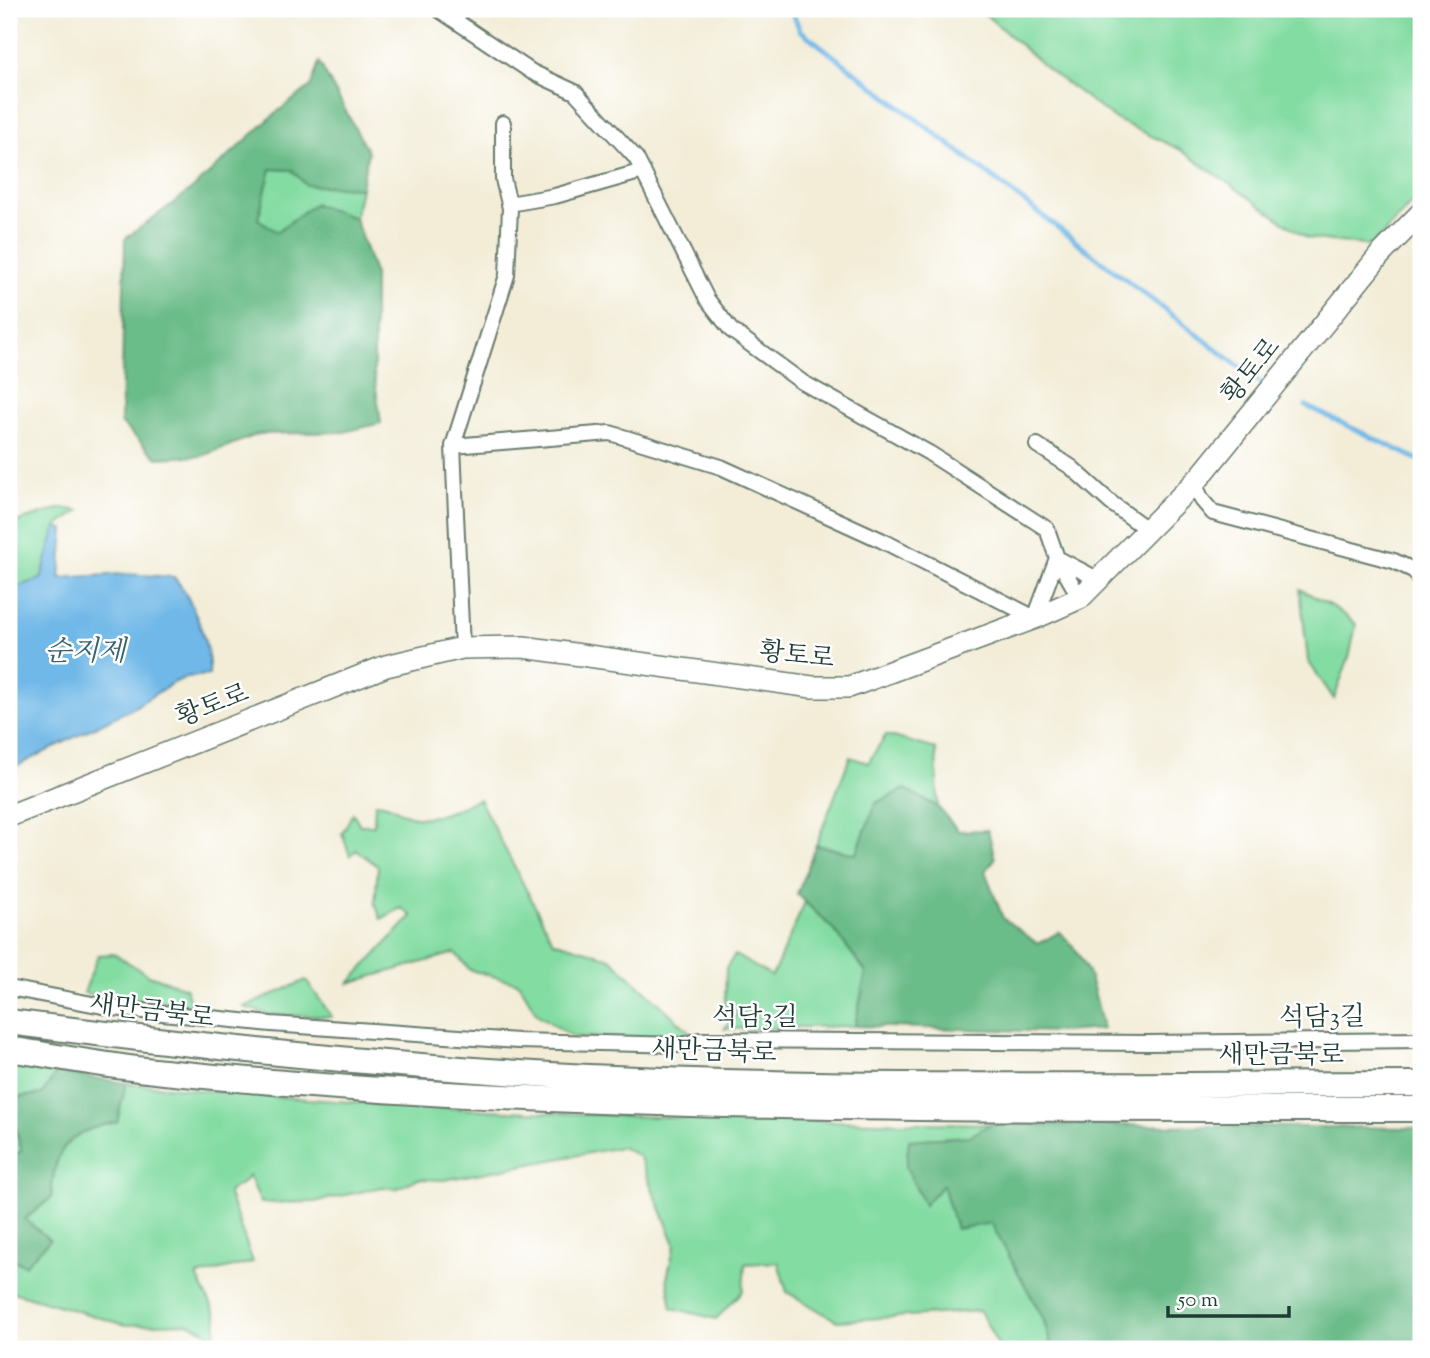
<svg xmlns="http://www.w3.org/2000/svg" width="1430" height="1358" viewBox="0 0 1430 1358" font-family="'Sorts Mill Goudy','Noto Serif KR',serif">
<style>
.green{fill:#83dca2;stroke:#518c6b;stroke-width:2}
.forest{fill:#6abc88;stroke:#447c5e;stroke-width:2}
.water{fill:#6fb8e7;stroke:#477a8e;stroke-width:2}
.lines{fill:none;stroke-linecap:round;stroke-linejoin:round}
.stream{stroke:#6fb8e7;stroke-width:5}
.minor-casing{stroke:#697b6d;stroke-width:18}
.secondary-casing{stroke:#697b6d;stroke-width:24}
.trunk-casing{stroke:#697b6d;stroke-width:28}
.minor{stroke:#fff;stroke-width:14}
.secondary{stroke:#fff;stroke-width:21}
.trunk{stroke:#fff;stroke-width:24}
.labels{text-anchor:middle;stroke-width:5;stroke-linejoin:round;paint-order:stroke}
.street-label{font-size:26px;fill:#1f3d34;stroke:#fff}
.water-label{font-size:28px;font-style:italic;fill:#37626a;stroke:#fff}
</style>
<rect width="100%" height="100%" fill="#fff"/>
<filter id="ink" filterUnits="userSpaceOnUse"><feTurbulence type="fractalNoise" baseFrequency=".0143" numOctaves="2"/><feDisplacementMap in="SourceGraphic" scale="14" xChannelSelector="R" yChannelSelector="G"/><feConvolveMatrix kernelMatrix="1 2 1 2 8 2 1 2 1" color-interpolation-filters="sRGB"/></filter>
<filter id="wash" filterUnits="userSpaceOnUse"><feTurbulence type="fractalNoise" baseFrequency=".00686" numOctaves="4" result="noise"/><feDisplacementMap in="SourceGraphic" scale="28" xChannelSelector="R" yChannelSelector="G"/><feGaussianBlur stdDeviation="1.57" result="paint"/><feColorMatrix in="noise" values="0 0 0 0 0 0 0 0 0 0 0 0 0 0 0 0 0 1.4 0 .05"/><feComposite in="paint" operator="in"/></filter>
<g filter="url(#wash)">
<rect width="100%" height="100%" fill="#f3edd8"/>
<!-- green -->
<path class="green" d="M979,9H1421V193L1372,246L1307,238L1179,149L1115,119L1050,71Z
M271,169L292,170L306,185L361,188L355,218L314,204L276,232L258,219Z
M9,323L13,326L12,413L9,416Z
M62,508L79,511L56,527L41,580L9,589V524Z
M1300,589L1335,608L1356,624L1350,654L1334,699L1308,661Z
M886,735L936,749L938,807L905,789L876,803L856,854L816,845L850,757L868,763Z
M479,799L553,941L610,958L691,1033L674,1039L573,1037L537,1014L519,983L470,970L455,953L349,983L412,916L401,908L381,919L375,903L378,866L356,850L350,856L342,833L353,813L360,825H374L375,803C392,804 391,808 405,814C428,825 458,808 479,799Z
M805,902L834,930L866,972L855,1026L724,1029L740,1010L725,1006L726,968L735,955L772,976Z
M114,954L149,975L186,988L192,1009L84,993L98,955Z
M306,980L332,1017L267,1014L244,1007Z
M9,1065L57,1072L42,1094L13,1098L9,1105Z
M126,1083C414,1113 702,1120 991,1124L970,1136L910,1140L925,1204L943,1184L991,1223L1043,1318L1052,1349H1000L980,1311L837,1321L787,1292L778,1262L745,1264L743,1291L716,1319L672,1308L667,1278L675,1244L639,1156L621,1147L444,1180L417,1179L396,1189L382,1187L314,1202L261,1203L249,1175L244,1182L228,1192L253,1262L197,1276L217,1317L215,1336L188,1323L125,1325L9,1291V1258L25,1265V1219L51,1198C54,1148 66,1132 117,1122Z
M9,1112L22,1151L9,1157Z"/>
<!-- forest -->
<path class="forest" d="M319,62L368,152L361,188L306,185L292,170L271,169L258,219L277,232L314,204L355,218L374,273V374L381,423L344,432L259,434L202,456L157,458L121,423L125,239L192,189L277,112L311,86Z
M905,789L938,807L958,831L988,830L995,859L985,871L1003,918L1038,944L1059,932C1089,956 1095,994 1103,1029L1061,1032L855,1026L866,972L834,930L797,894L816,845L856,854L876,803Z
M57,1072L126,1083L117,1122C66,1132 54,1148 51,1198L25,1219L50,1240L25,1265L9,1258V1157L22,1151L9,1105L12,1098L42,1094Z
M991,1124L1421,1128V1349H1052L1043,1318L991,1223L956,1229L943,1185L924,1205L906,1167L909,1140L970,1136Z"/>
<!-- water -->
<path class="water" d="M56,527L64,529L60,578L123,574L174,577C193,600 211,646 209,675L187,677L173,683L133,708L9,770V589L41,579Z"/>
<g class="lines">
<!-- stream -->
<path class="stream" d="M791,9L800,30L1262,384
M1306,406L1421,461"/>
</g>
</g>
<g filter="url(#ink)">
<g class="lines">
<defs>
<path id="minor" d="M438,9L532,72L575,92L636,158L707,299L731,330L802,382L929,453L1047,529L1057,558L1080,598
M509,204L555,196L643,171
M1037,445L1071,467L1111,503L1148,530
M453,446L610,433L721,467L881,540L1035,618L1057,558L1099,580
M1194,483L1202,500L1213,513L1394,561L1415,571L1421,584
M462,648L453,446L507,275L510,208L503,179V123
M9,988L113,1008L271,1024L518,1041L683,1045L700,1040L1149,1043L1421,1040"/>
<path id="secondary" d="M9,816L386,666L462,648L523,647L812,687H849L1035,618L1080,598L1199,478L1379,256L1421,213"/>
<path id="trunk" d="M9,1022C202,1047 395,1067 589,1077C866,1090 1144,1084 1421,1084
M9,1049C60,1057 112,1067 164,1072C581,1115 1002,1108 1421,1109"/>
</defs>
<!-- minor casing -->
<use href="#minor" class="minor-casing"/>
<!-- secondary casing -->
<use href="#secondary" class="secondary-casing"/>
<!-- trunk casing -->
<use href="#trunk" class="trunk-casing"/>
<!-- minor -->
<use href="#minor" class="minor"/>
<!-- secondary -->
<use href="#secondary" class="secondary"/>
<!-- trunk -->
<use href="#trunk" class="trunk"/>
</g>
</g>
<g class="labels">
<!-- street labels -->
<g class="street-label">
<text transform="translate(1250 370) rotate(-51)" y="9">황토로</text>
<text transform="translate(797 654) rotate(6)" y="9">황토로</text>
<text transform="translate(212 704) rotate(-21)" y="9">황토로</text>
<text transform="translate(152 1010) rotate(7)" y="9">새만금북로</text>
<text x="755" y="1025">석담3길</text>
<text transform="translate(1322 1016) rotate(-1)" y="9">석담3길</text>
<text transform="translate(714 1050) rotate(2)" y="9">새만금북로</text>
<text x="1281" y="1063">새만금북로</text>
</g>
<!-- water labels -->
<g class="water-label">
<text x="85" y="660">순지제</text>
</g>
</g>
<!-- margin -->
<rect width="1430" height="1358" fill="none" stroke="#fff" stroke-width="35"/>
<!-- scale -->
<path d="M1168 1306v10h121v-10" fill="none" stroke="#1f3d34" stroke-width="3.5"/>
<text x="1178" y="1306" font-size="21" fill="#1f3d34" stroke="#ffffff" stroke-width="5" paint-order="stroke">50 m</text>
</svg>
